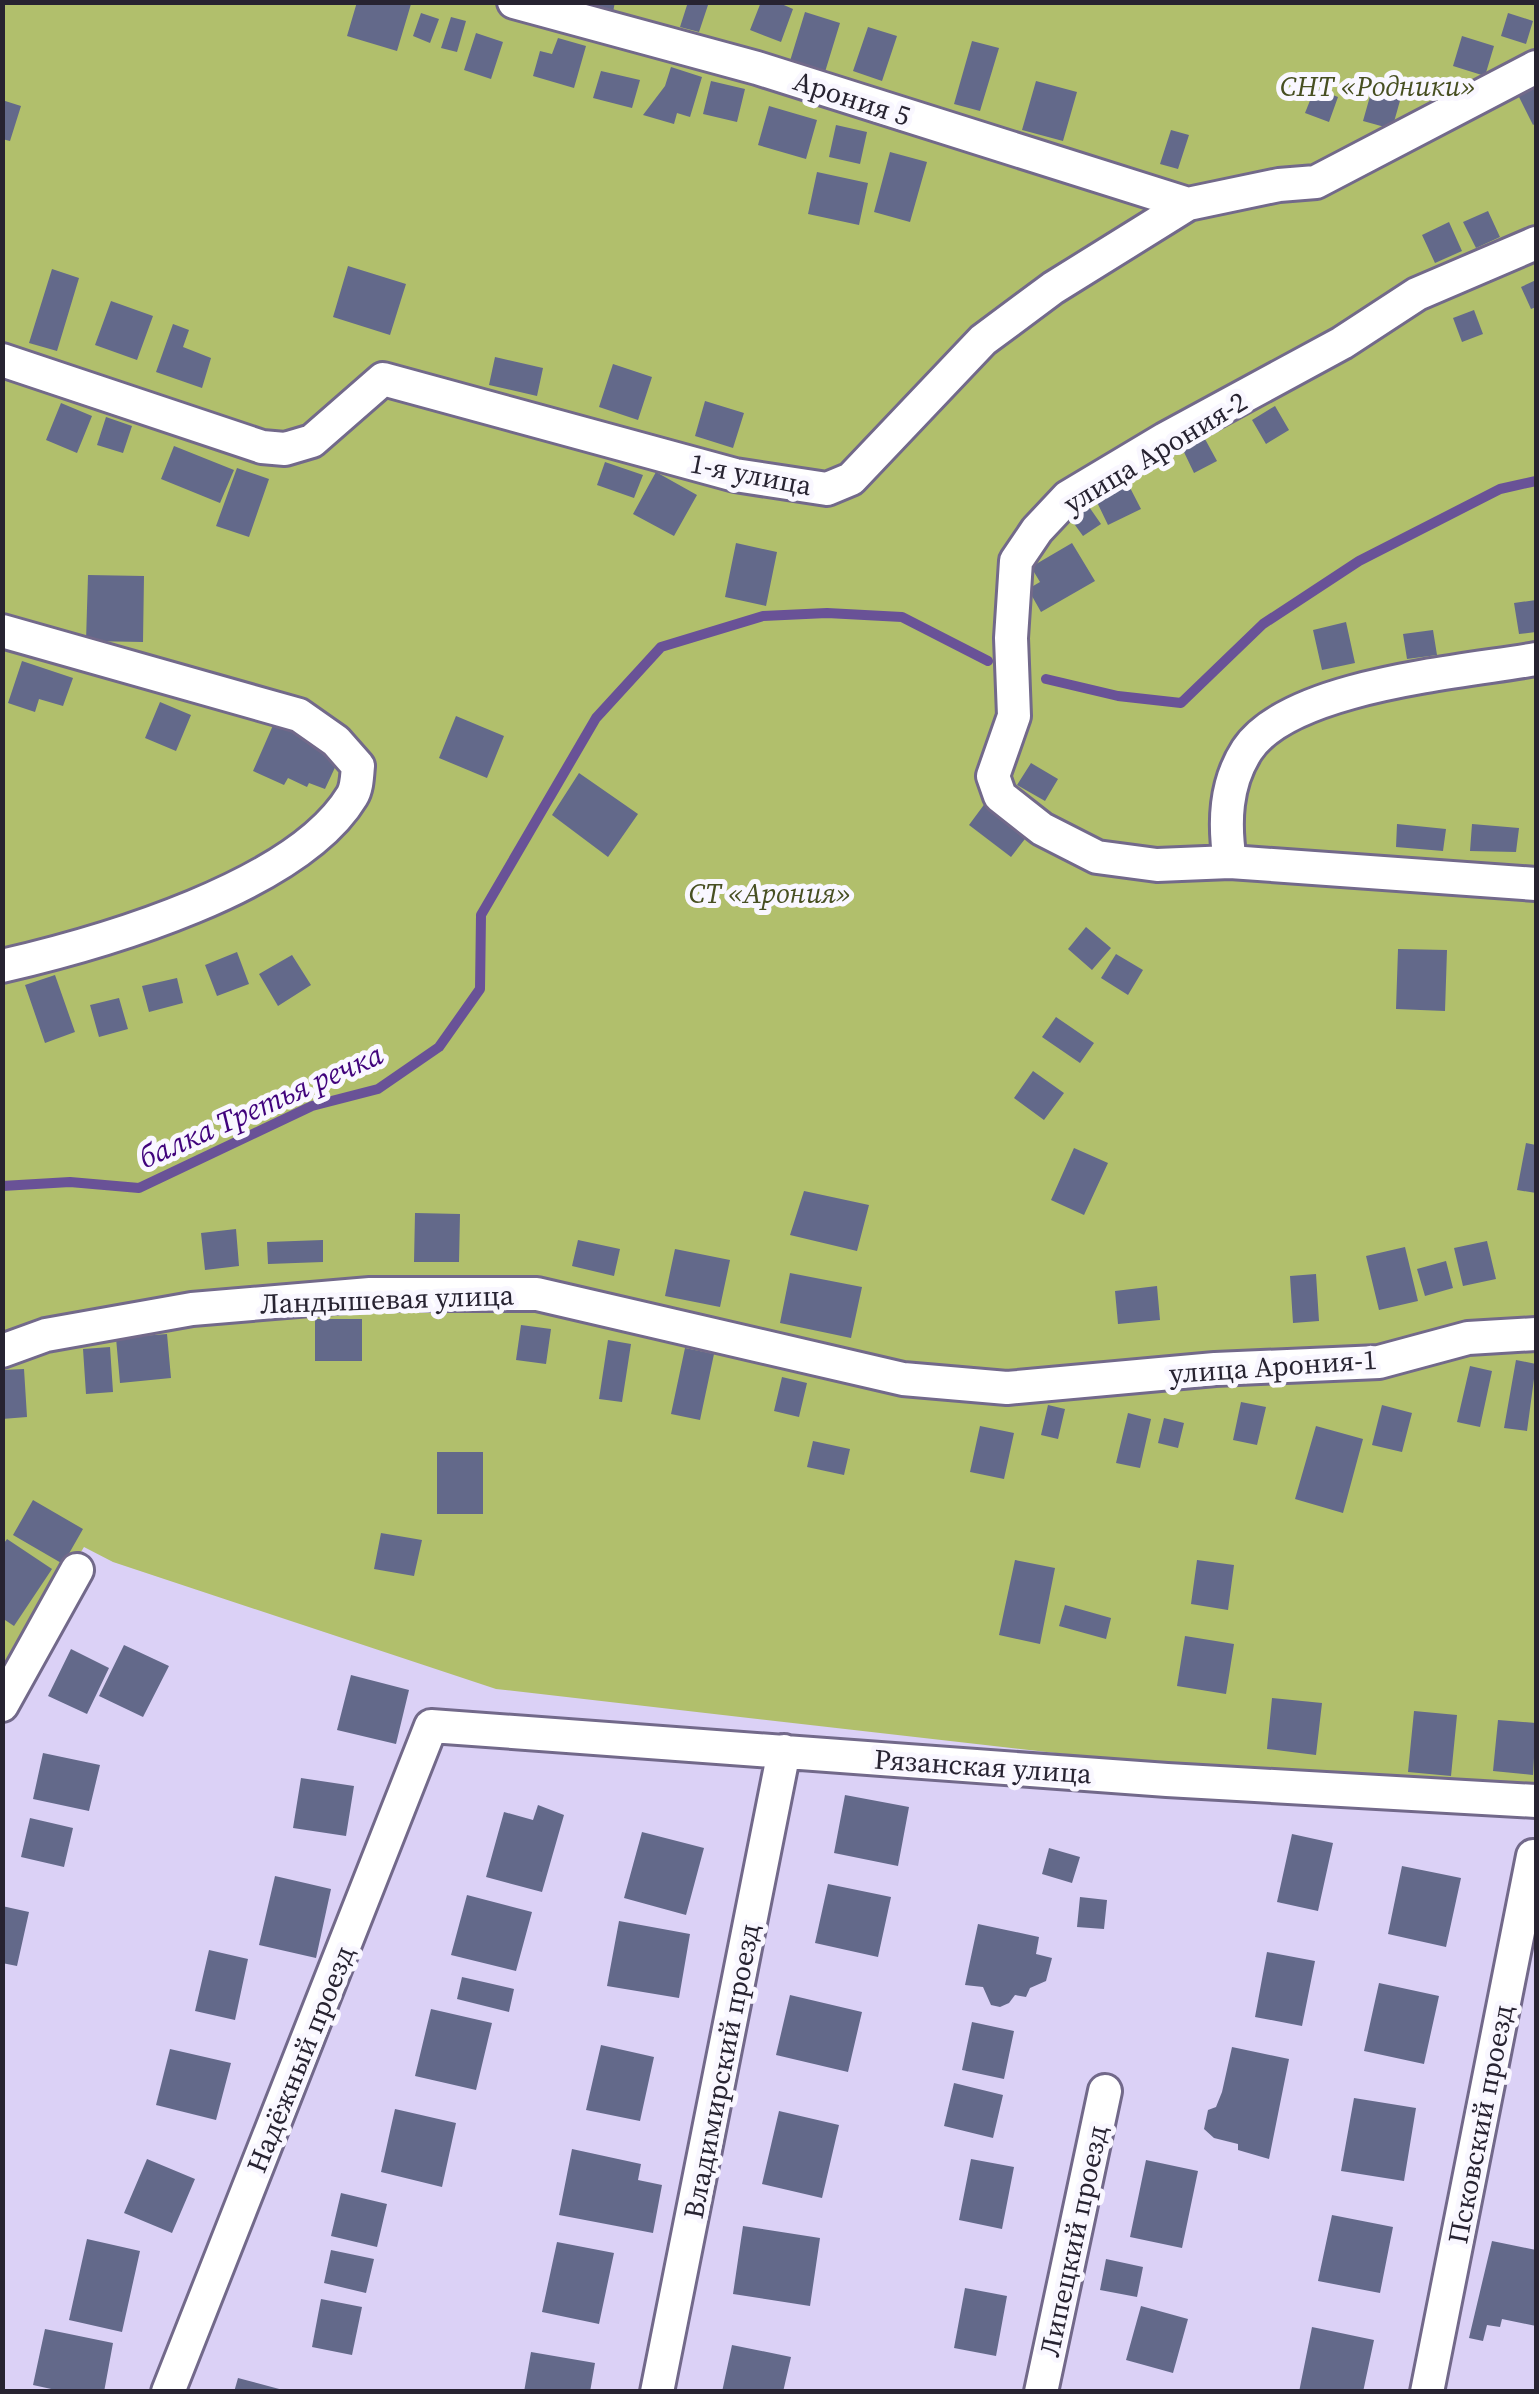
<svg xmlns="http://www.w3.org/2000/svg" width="1539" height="2394" viewBox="0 0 1539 2394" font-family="'Source Serif 4',serif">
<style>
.green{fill:#b1bf6c}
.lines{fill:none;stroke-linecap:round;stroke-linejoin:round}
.stream{stroke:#695297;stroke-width:10}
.building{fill:#63698a}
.minor-casing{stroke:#72698a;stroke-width:38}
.minor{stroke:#fff;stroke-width:32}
.labels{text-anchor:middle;stroke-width:10;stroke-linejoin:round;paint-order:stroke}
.park-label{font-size:28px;font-style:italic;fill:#474f21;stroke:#f9f7ff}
.street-label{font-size:28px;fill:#272331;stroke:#f9f7ff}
.water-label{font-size:30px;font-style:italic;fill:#40027c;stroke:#f9f7ff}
</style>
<rect width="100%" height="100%" fill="#dbd1f6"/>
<!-- green -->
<path class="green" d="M3,3H1536V1808L496,1689L113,1562L84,1547L3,1678Z"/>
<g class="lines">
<!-- stream -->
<path class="stream" d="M1046,679L1118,696L1181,703L1263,624L1359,561L1500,489L1536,481
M2,1186L70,1182L139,1188L312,1106L378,1089L439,1047L480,989L481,915L596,718L661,647L763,616L827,613L902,617L988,661"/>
</g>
<!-- building -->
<path class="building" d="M357,2L411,4L397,51L347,36Z
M579,2H615L613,12Z
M688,2H709L699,32L680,27Z
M761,2H777L793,9L781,42L750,30Z
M805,12L840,23L825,72L790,61Z
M421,13L439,19L430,43L413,36Z
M1508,13L1533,21L1526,44L1501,36Z
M451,17L466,21L457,52L441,48Z
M868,27L897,36L882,81L853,71Z
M476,33L503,42L491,79L464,70Z
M1462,36L1494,46L1485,76L1453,66Z
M558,38L586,46L574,88L533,76L540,51L552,54Z
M972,41L999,48L980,111L954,104Z
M671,67L702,77L690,117L677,113L674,124L643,115L665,86Z
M601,71L640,80L632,108L593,98Z
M711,81L745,89L737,122L703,114Z
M1036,81L1077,92L1063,141L1022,130Z
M1374,82L1403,90L1392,129L1363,121Z
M1536,87V123L1533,125L1518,95Z
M1315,88L1338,97L1329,122L1305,113Z
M2,100L21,106L10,141L2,139Z
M769,106L817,120L806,159L758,145Z
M836,125L867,132L860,164L829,157Z
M1171,130L1189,135L1178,169L1160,164Z
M890,152L927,162L910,222L874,212Z
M817,172L868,183L859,225L808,214Z
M1488,211L1500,237L1476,248L1463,222Z
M1449,222L1462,251L1435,263L1422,235Z
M348,266L406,284L390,335L333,317Z
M52,269L79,278L57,351L29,343Z
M1536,280V307L1531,309L1521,287Z
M111,301L153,316L137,360L95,345Z
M1474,310L1483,334L1462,342L1453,318Z
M173,324L189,330L183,347L211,358L202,388L156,372Z
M495,357L543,368L537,396L489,385Z
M613,364L652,377L638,420L599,407Z
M705,401L744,413L733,448L695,436Z
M61,403L92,416L77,453L46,440Z
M1275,406L1289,430L1266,444L1252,420Z
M106,417L132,426L123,453L97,445Z
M1205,439L1217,461L1194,473L1183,450Z
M174,446L234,470L220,503L161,479Z
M605,462L643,475L634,498L597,485Z
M237,468L269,479L249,537L216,526Z
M656,472L697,495L674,536L633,514Z
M1126,480L1141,509L1108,525L1094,496Z
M1085,501L1101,524L1083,536L1067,514Z
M736,543L777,552L766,606L725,597Z
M1072,543L1095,581L1041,612L1028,589L1040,582L1031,567Z
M88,575L144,576L143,642L86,641Z
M1536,600V632L1519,634L1514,603Z
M1346,622L1355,663L1322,670L1313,630Z
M1433,630L1437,655L1407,659L1403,634Z
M22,661L73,678L63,706L39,699L35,712L8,703Z
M160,702L191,715L176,751L145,738Z
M456,716L504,736L487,778L439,758Z
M274,723L325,746L322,753L338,761L325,789L309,783L307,787L288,778L284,785L253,771Z
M1031,763L1058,779L1045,801L1017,785Z
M579,773L638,814L608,857L552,815Z
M986,802L1028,835L1011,857L969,825Z
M1397,824L1446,829L1443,851L1396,847Z
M1472,824L1519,828L1516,852L1470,851Z
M1086,927L1111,948L1092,970L1068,949Z
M1398,949L1447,950L1445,1011L1396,1009Z
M237,952L249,984L217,996L205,965Z
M1116,954L1143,970L1128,995L1101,978Z
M292,955L311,985L278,1006L259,974Z
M55,975L75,1032L45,1043L25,985Z
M177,978L183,1003L149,1012L142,986Z
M119,998L128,1029L99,1037L90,1005Z
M1056,1017L1094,1043L1080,1063L1042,1037Z
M1033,1071L1064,1093L1044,1120L1014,1098Z
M1526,1143L1536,1145V1193L1517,1190Z
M1074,1148L1108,1163L1084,1215L1051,1200Z
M804,1191L869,1205L857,1251L790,1235Z
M415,1213L460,1214L459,1262H414Z
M236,1229L239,1266L205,1270L201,1233Z
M323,1240V1262L268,1264L267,1242Z
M578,1240L620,1249L614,1276L572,1266Z
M1487,1241L1496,1279L1463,1286L1454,1248Z
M1405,1247L1418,1301L1379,1310L1366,1256Z
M675,1249L730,1260L720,1307L665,1296Z
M1446,1261L1453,1288L1425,1296L1417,1269Z
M790,1273L862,1287L851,1338L780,1323Z
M1316,1274L1319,1321L1293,1323L1290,1276Z
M1157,1286L1160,1320L1118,1324L1115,1291Z
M315,1319H362V1361H315Z
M521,1325L551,1329L546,1364L516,1360Z
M167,1334L171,1378L120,1383L116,1338Z
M608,1340L631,1344L622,1402L599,1399Z
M110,1347L113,1392L86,1394L83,1349Z
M685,1348L714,1354L700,1420L671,1414Z
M1516,1360L1536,1364L1527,1431L1504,1428Z
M1470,1366L1492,1371L1480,1427L1457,1422Z
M24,1369L27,1417L2,1419V1370Z
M782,1377L807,1383L799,1417L774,1411Z
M1241,1402L1266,1407L1257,1445L1233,1440Z
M1048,1405L1065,1409L1058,1439L1041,1435Z
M1382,1405L1412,1413L1402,1452L1372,1445Z
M1128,1413L1151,1419L1140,1468L1116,1463Z
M1164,1418L1184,1423L1178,1448L1158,1443Z
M980,1426L1014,1433L1004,1479L970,1472Z
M1316,1426L1363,1439L1343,1513L1295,1499Z
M813,1441L850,1449L844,1475L807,1467Z
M437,1452H483V1514H437Z
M33,1500L83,1529L63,1564L13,1535Z
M381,1533L422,1540L414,1576L374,1569Z
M7,1539L52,1569L14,1626L2,1618V1546Z
M1015,1560L1055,1568L1040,1644L999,1635Z
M1197,1560L1234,1565L1228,1610L1191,1604Z
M1065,1605L1111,1618L1106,1639L1059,1626Z
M1185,1636L1234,1644L1226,1694L1177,1686Z
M124,1645L169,1666L143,1717L99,1696Z
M71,1649L109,1668L87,1714L48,1696Z
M351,1675L409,1690L396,1744L337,1730Z
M1272,1698L1322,1703L1316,1755L1267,1749Z
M1414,1711L1457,1715L1451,1776L1408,1772Z
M1498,1720L1536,1723L1533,1775L1493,1771Z
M43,1753L100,1765L89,1811L33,1799Z
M301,1778L354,1786L346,1836L293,1828Z
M845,1795L909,1807L898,1866L834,1853Z
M538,1805L564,1815L542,1892L486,1877L504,1812L533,1820Z
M30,1818L73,1828L64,1867L21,1857Z
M642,1832L704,1848L686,1915L624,1898Z
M1292,1834L1333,1843L1318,1911L1277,1902Z
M1049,1848L1080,1857L1072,1883L1042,1874Z
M1402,1866L1461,1878L1446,1947L1388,1934Z
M275,1876L331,1889L316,1958L259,1945Z
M828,1884L891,1897L878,1957L815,1943Z
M467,1895L532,1912L516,1971L451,1955Z
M1080,1897L1107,1900L1104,1929L1077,1927Z
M2,1906L29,1912L17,1966L2,1963Z
M619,1921L690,1934L679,1998L607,1986Z
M978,1924L1039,1937L1036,1954L1052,1958L1046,1981L1030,1988L1026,1997L1015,1995L1009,2003L1000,2007L991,2005L983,1987L965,1985Z
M209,1950L248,1959L235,2020L195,2011Z
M1267,1952L1315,1961L1302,2026L1255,2017Z
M462,1977L514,1989L509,2012L457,1999Z
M1379,1983L1439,1996L1424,2064L1364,2051Z
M790,1995L862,2012L848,2072L776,2055Z
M431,2009L492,2023L476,2090L415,2076Z
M972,2022L1014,2031L1004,2079L962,2070Z
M601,2045L654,2057L640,2121L586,2110Z
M1232,2047L1289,2059L1269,2159L1238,2150V2144L1214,2138L1204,2129L1208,2110L1216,2107L1222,2092Z
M170,2049L231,2063L216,2120L156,2105Z
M954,2083L1003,2095L993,2138L944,2126Z
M1354,2098L1416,2108L1404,2181L1341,2171Z
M395,2109L456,2123L442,2187L381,2172Z
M779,2111L839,2125L822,2198L762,2184Z
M572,2149L641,2164L638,2180L662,2185L653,2233L559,2215Z
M147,2159L195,2179L172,2233L124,2213Z
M971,2159L1014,2167L1002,2229L959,2220Z
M1146,2160L1198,2171L1182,2248L1130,2237Z
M341,2193L387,2204L377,2247L331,2236Z
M1332,2215L1393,2227L1380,2293L1318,2281Z
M743,2226L820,2238L810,2306L733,2294Z
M87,2239L140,2251L122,2332L69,2320Z
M1492,2241L1536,2250V2326L1502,2319L1500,2327L1487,2325L1483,2341L1469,2338Z
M557,2242L614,2253L599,2324L542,2312Z
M331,2250L374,2259L366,2293L324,2283Z
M1106,2259L1143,2267L1137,2297L1100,2290Z
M965,2288L1007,2296L996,2356L954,2348Z
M321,2299L362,2307L352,2355L312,2347Z
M1141,2306L1188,2319L1173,2373L1126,2360Z
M1312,2327L1374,2340L1363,2392H1299Z
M45,2329L113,2343L104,2392H65L33,2385Z
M732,2345L791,2357L783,2392H722Z
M531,2352L595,2363L590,2392H524Z
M238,2378L283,2390V2392H234Z"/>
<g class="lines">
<defs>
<path id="minor" d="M514,2L757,68L1188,204
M1536,243L1417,294L1342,343L1165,439L1068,497L1037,530L1016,561L1011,638L1014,716L993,776L1000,796L1042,829L1097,857L1157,865L1230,862L1536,884
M2,360L262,447L285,449L312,441L383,379L735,475L827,489L851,479L983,340L1053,288L1188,204L1279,185L1316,182L1536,67
M2,631L299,715L336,741L358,766C357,776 357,788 352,796C297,887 102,943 2,966
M1230,862C1224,823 1225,784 1247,750C1290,685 1463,672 1536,659
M2,1351L46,1335L192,1309L370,1294H537L903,1379L1007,1388L1215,1369L1379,1362L1468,1338L1536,1334
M2,1705L77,1570
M168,2392L431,1726L1167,1780L1536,1801
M657,2392L784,1751
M1041,2392L1105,2091
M1427,2392L1533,1856"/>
</defs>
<!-- minor casing -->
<use href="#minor" class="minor-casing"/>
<!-- minor -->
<use href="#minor" class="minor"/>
</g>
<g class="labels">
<!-- park labels -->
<g class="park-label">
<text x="1378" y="96">СНТ «Родники»</text>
<text x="770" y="903">СТ «Арония»</text>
</g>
<!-- street labels -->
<g class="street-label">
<text transform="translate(852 98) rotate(18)" y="10">Арония 5</text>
<text transform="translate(1155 452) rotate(-31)" y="10">улица Арония-2</text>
<text transform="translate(751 474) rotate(11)" y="10">1-я улица</text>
<text transform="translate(387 1299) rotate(-2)" y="10">Ландышевая улица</text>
<text transform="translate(1273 1366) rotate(-4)" y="10">улица Арония-1</text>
<text transform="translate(983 1766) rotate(4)" y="10">Рязанская улица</text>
<text transform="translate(300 2059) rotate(-68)" y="10">Надёжный проезд</text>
<text transform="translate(721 2071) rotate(-79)" y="10">Владимирский проезд</text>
<text transform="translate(1480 2124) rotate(-79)" y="10">Псковский проезд</text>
<text transform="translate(1073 2241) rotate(-78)" y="10">Липецкий проезд</text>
</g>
<!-- water labels -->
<g class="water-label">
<text transform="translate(261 1106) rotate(-24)" y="10">балка Третья речка</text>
</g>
</g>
<!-- border -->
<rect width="1539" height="2394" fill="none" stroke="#272331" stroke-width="10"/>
</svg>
